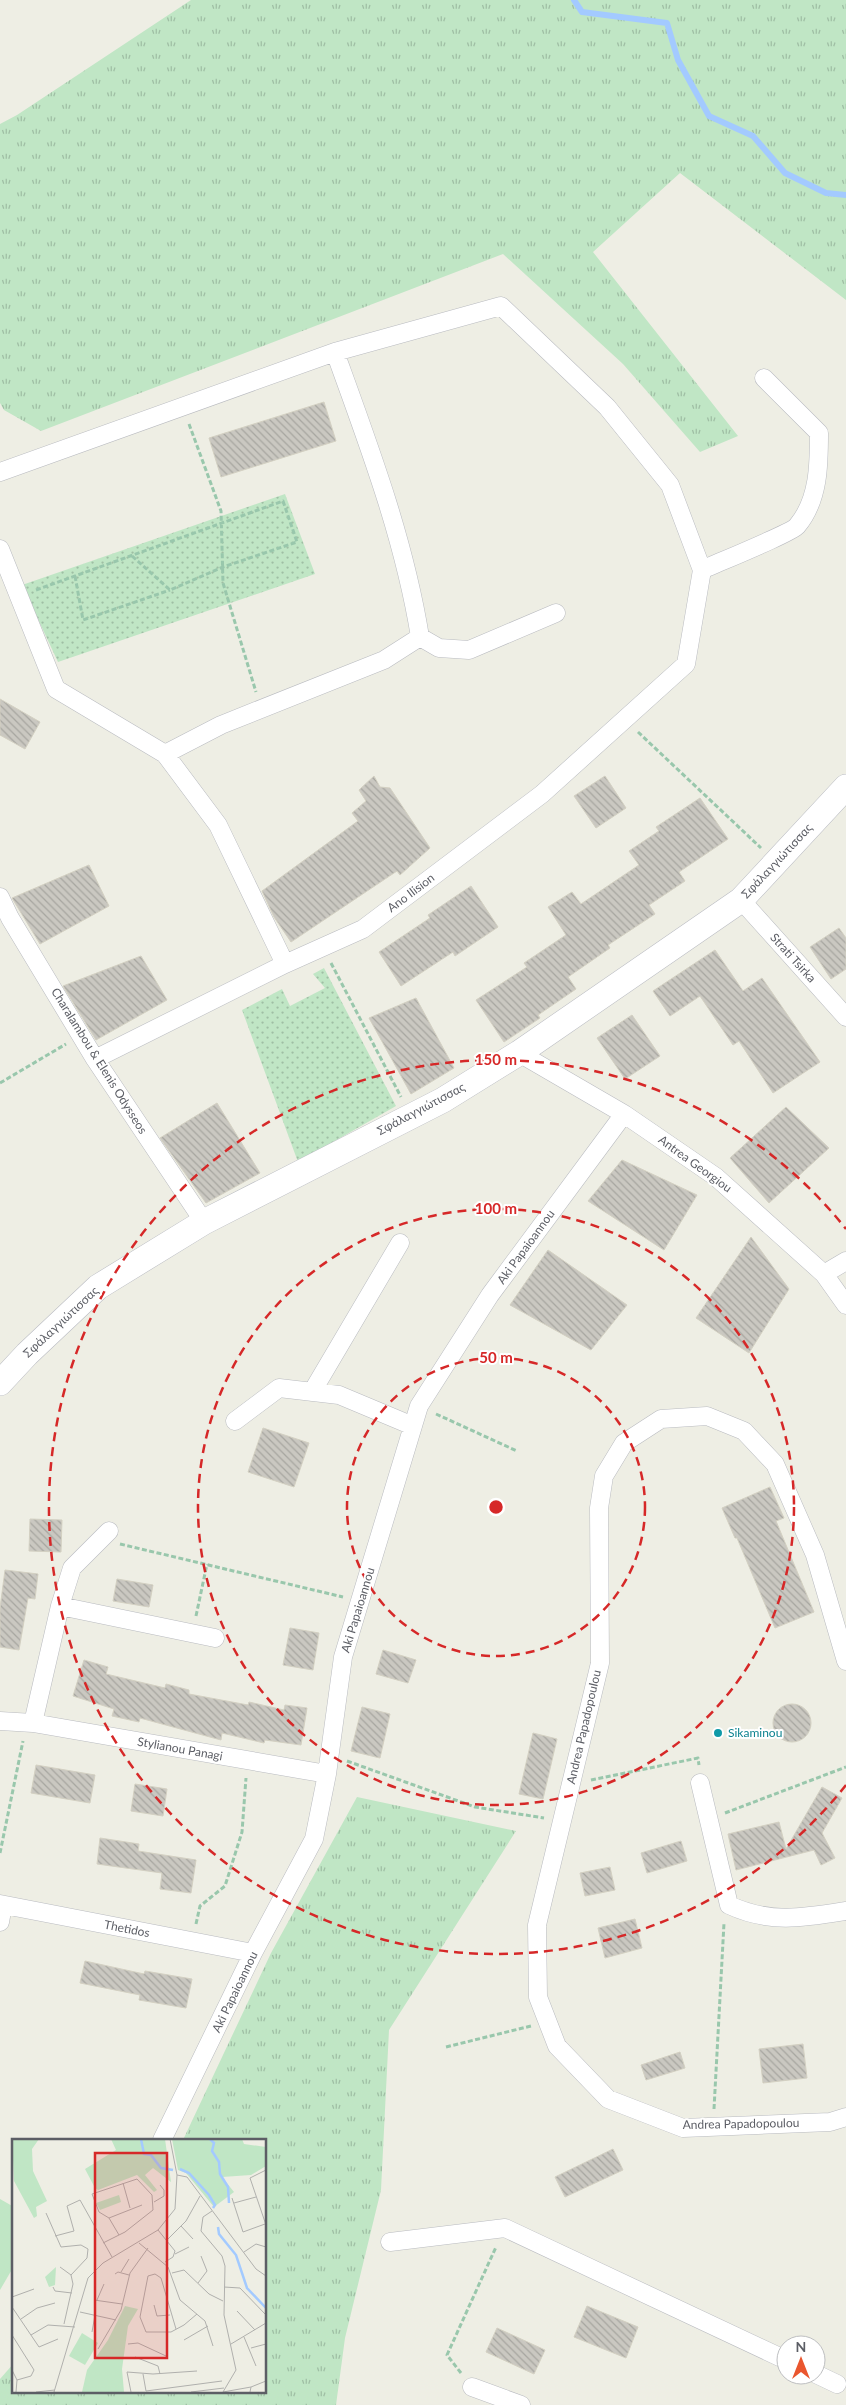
<svg xmlns="http://www.w3.org/2000/svg" width="846" height="2405" viewBox="0 0 846 2405" font-family="Lato,sans-serif">
<style>
.grass{fill:url(#grass-tufts)}
.park{fill:url(#park-dots)}
.pitch{fill:#c0e6c5}
.lines{fill:none;stroke-linecap:round;stroke-linejoin:round}
.stream{stroke:#a3caff;stroke-width:6}
.building{fill:url(#building-back-hatch);stroke:#d3d0c2}
.street-casing{stroke:#b9bbc0;stroke-width:19}
.secondary-casing{stroke:#b9bbc2;stroke-width:26}
.path{stroke:#99c7ac;stroke-width:3;stroke-dasharray:5 2.5;stroke-linecap:butt}
.street{stroke:#fff;stroke-width:18}
.secondary{stroke:#fff;stroke-width:25}
.ring{fill:none;stroke:#d62828;stroke-width:2.5;stroke-dasharray:9 6}
.culture-dot{fill:#0f9aa8;stroke:#fff;stroke-width:2}
.labels{text-anchor:middle;stroke-width:4;stroke-linejoin:round;paint-order:stroke}
.street-label{font-size:12px;fill:#5c5e65;stroke:#fff}
.culture-label{font-size:12px;fill:#0d838f;stroke:#fff;text-anchor:start}
.inset-river{fill:none;stroke:#a3caff;stroke-width:2.5}
.inset-road{fill:none;stroke:#b0b0ad;stroke-width:1}
.view{fill:#d62828;fill-opacity:0.15;stroke:#d62828;stroke-width:2.5}
.inset-edge{fill:none;stroke:#5c5e65;stroke-width:2.5}
.centre{fill:#d62828;stroke:#fff;stroke-width:2.5}
.ring-label{font-size:15px;text-anchor:middle;font-weight:bold;fill:#d62828;stroke:#fff;stroke-width:4;stroke-linejoin:round;paint-order:stroke}
</style>
<defs>
<pattern id="grass-tufts" width="24" height="20" patternUnits="userSpaceOnUse" patternTransform="scale(1.25)"><rect width="24" height="20" fill="#c0e6c5"/><path d="M3 7l-1-3M5 7V3M7 7l1-3M15 17l-1-3M17 17v-4M19 17l1-3" fill="none" stroke="#9fbea4"/></pattern>
<pattern id="park-dots" width="8" height="8" patternUnits="userSpaceOnUse" patternTransform="scale(1.25)"><rect width="8" height="8" fill="#c0e6c5"/><path d="M2 2h.1M6 6h.1" fill="none" stroke="#9fbea4" stroke-width="1.8" stroke-linecap="round"/></pattern>
<pattern id="building-back-hatch" width="6" height="6" patternUnits="userSpaceOnUse" patternTransform="scale(1.25)"><rect width="6" height="6" fill="#cac8c1"/><path d="M-1 5l2 2M0 0l6 6M5-1l2 2" fill="none" stroke="#a7a6a0"/></pattern>
</defs>
<rect width="100%" height="100%" fill="#eeeee4"/>
<!-- grass -->
<path class="grass" d="M191,0H846V300L680,173L593,252L738,436L700,452L623,364L503,254L41,431L4,410L0,403V124L17,115Z
M357,1797L516,1831L389,2030L381,2190L345,2338L336,2405H0V2379L14,2363V2391H265V2140H183L271,1953Z"/>
<!-- park -->
<path class="park" d="M285,494L315,574L58,662L22,585Z
M324,968L396,1106L298,1162L242,1010L282,989L290,1006L325,988L313,974Z"/>
<!-- pitch -->
<path class="pitch" d="M0,2199L14,2207V2266L0,2290Z"/>
<g class="lines">
<!-- stream -->
<path class="stream" d="M574,0L582,12L667,23L678,60L709,116L753,136L785,173L826,193L846,195"/>
</g>
<!-- building -->
<path class="building" d="M324,402L336,441L221,477L209,438Z
M0,699L40,722L25,749L0,735Z
M374,776L380,787L390,788L430,848L400,875L397,871L291,942L274,917L262,891L358,821L352,813L366,801L359,790Z
M605,776L626,808L596,828L574,796Z
M700,798L728,839L679,872L685,881L649,905L655,914L608,945L610,948L568,977L576,989L538,1015L540,1018L504,1042L476,1000L527,967L524,963L566,935L548,907L572,892L581,904L639,865L629,851L659,831L656,827Z
M89,865L109,906L40,944L12,898Z
M471,886L498,927L455,956L453,952L401,986L379,952L430,918L428,915Z
M839,928L846,938V969L831,979L810,947Z
M715,950L743,991L762,978L820,1062L773,1093L739,1041L733,1045L700,996L670,1016L653,991Z
M141,956L167,1000L96,1040L63,986Z
M416,998L454,1068L411,1094L369,1018Z
M632,1015L660,1056L625,1079L597,1038Z
M217,1103L260,1173L206,1203L160,1138Z
M786,1107L829,1148L769,1203L730,1158Z
M622,1160L697,1195L664,1250L588,1201Z
M751,1237L789,1289L749,1353L696,1318Z
M548,1250L627,1305L591,1350L510,1305Z
M263,1428L309,1443L294,1487L248,1472Z
M770,1487L784,1518L776,1521L814,1612L775,1628L737,1538H735L722,1508Z
M30,1519L62,1520L61,1552L29,1551Z
M5,1570L38,1574L35,1599L28,1598L19,1650L0,1647V1608Z
M117,1579L153,1585L149,1607L113,1601Z
M290,1628L319,1633L313,1670L283,1665Z
M383,1650L416,1660L408,1683L376,1674Z
M84,1660L108,1667L106,1674L165,1688L166,1684L189,1690V1694L248,1705L249,1702L284,1710L285,1705L307,1708L301,1745L265,1740L264,1743L222,1733L221,1740L140,1718L139,1722L112,1716L114,1709L73,1696Z
M773 1723a19 19 0 1 1 38 0a19 19 0 1 1-38 0Z
M362,1707L390,1714L380,1758L351,1751Z
M533,1733L557,1739L543,1799L519,1794Z
M36,1765L95,1775L90,1803L31,1793Z
M135,1784L167,1789L163,1816L131,1811Z
M822,1787L842,1798L822,1833L835,1858L821,1865L814,1850L736,1870L728,1834L779,1822L786,1849Z
M100,1838L139,1844L138,1851L196,1860L191,1893L160,1889L162,1873L97,1864Z
M681,1841L687,1861L647,1873L641,1853Z
M610,1867L615,1890L585,1896L580,1873Z
M635,1919L642,1948L605,1958L598,1928Z
M85,1961L144,1974L145,1971L192,1979L186,2008L139,2000L140,1995L80,1983Z
M803,2044L807,2078L763,2083L759,2049Z
M680,2052L685,2068L646,2080L641,2065Z
M613,2149L623,2170L565,2197L555,2177Z
M587,2306L638,2327L626,2358L574,2337Z
M497,2328L545,2350L534,2374L486,2352Z"/>
<g class="lines">
<defs>
<path id="street" d="M335,352C369,446 404,538 420,637
M0,472L335,352L501,306L607,407L670,485L702,570L686,664L542,794L363,929L285,964L95,1059
M0,549L56,689L165,754L218,825L285,964
M702,570C717,563 791,533 797,526C819,500 819,464 819,433L764,378
M165,754L221,725L384,660L420,637L439,648L469,650L556,613
M0,897L10,918L95,1059L204,1222
M741,900L846,1017
M519,1053L624,1114L716,1177L824,1274L846,1305
M824,1274L846,1261
M312,1392L400,1243
M235,1421L279,1388L339,1395L413,1426
M60,1606L215,1638
M846,1661L815,1555L775,1464L744,1431L707,1416L661,1419L624,1443L604,1476L599,1508L600,1663L537,1925L538,1997L557,2046L608,2099L683,2128L830,2122L846,2117
M0,1721L33,1723L327,1774
M33,1723L60,1606L72,1568L109,1531
M700,1783L729,1905C770,1924 803,1918 846,1911
M0,1904L253,1953
M0,1922L3,1905
M162,2140L253,1953L314,1839L327,1774L343,1657L419,1406L490,1295L624,1114
M390,2242L505,2228L786,2360
M816,2374L837,2384
M472,2387L521,2405"/>
<path id="secondary" d="M0,1383L27,1354L98,1287L204,1222L443,1100L519,1053L741,900L846,787"/>
</defs>
<!-- street casing -->
<use href="#street" class="street-casing"/>
<!-- secondary casing -->
<use href="#secondary" class="secondary-casing"/>
<!-- path -->
<path class="path" d="M189,424L221,511L223,583L256,692
M75,576L83,620L170,590
M36,590L283,501L297,542L223,567L170,590L132,556
M638,732L761,848
M331,963L401,1097
M0,1083L66,1044
M436,1414L517,1451
M120,1544L343,1597
M196,1616L207,1564
M347,1761L475,1807L544,1818
M591,1780L698,1758L699,1765
M725,1813L846,1767
M0,1853L23,1741
M196,1924L200,1906L225,1886L242,1832L246,1778
M446,2047L531,2026
M714,2109L724,1923
M461,2373L447,2355L496,2247"/>
<!-- street -->
<use href="#street" class="street"/>
<!-- secondary -->
<use href="#secondary" class="secondary"/>
</g>
<!-- distance rings -->
<g class="ring">
<circle cx="496" cy="1507" r="149"/>
<circle cx="496" cy="1507" r="298"/>
<path d="M846 1785A447 447 0 1 1 846 1229"/>
</g>
<!-- markers -->
<circle class="culture-dot" cx="718" cy="1733" r="5"/>
<g class="labels">
<!-- street labels -->
<g class="street-label">
<text transform="translate(777 861) rotate(-47)" y="4">Σφάλαγγιώτισσας</text>
<text transform="translate(411 893) rotate(-37)" y="4">Ano Ilision</text>
<text transform="translate(793 958) rotate(48)" y="4">Strati Tsirka</text>
<text transform="translate(99 1061) rotate(58)" y="4">Charalambou &amp; Elenis Odysseos</text>
<text transform="translate(421 1109) rotate(-28)" y="4">Σφάλαγγιώτισσας</text>
<text transform="translate(695 1164) rotate(36)" y="4">Antrea Georgiou</text>
<text transform="translate(526 1247) rotate(-54)" y="4">Aki Papaioannou</text>
<text transform="translate(61 1322) rotate(-43)" y="4">Σφάλαγγιώτισσας</text>
<text transform="translate(358 1610) rotate(-73)" y="4">Aki Papaioannou</text>
<text transform="translate(584 1727) rotate(-77)" y="4">Andrea Papadopoulou</text>
<text transform="translate(180 1749) rotate(10)" y="4">Stylianou Panagi</text>
<text transform="translate(127 1929) rotate(11)" y="4">Thetidos</text>
<text transform="translate(235 1992) rotate(-64)" y="4">Aki Papaioannou</text>
<text transform="translate(741 2124) rotate(-1)" y="4">Andrea Papadopoulou</text>
</g>
<!-- culture labels -->
<g class="culture-label">
<text x="728" y="1737">Sikaminou</text>
</g>
</g>
<!-- overview -->
<g transform="translate(12 2139)">
<rect width="254" height="254" fill="#eeeee4"/>
<path d="M0,0H27L20,10L21,32L35,62L24,68L25,77L22,79L2,42ZM99,0H153L159,43L141,29L133,36L145,51L142,53L125,36L86,51L83,49L73,30L104,11ZM160,0H230L232,5L254,8V27L239,36L210,38L222,53L202,68L174,34L166,31ZM113,167L126,170L116,187L110,230L112,253H70L75,231L96,201Z" fill="#c0e6c5"/>
<path d="M107,56L109,63L88,71L84,64ZM44,128L43,146L37,148L33,138Z" fill="#c0e6c5"/>
<path d="M70,194L86,204L73,226L57,217Z" fill="#c0e6c5"/>
<path class="inset-river" d="M129,0L132,15L139,16L149,29L161,31M198,0L202,4L200,12L207,23L208,35L216,48L217,64M168,30L177,34L197,56L203,66L201,69M206,88L207,95L224,116L235,149L254,169"/>
<path class="inset-road" d="M254,31L238,39L254,86M165,36L175,38L244,130L254,137M111,44L118,69M220,59L231,93L253,85M142,63L152,57V51L148,46M222,64L244,58M200,72L191,78L189,92L210,117L213,127L212,176L224,231L211,253M34,74L49,108L69,106L76,110L75,119L59,136M97,79L130,66M169,87L181,100M146,91L163,112L161,118L153,123M43,97L62,92L55,67L68,61L100,118M155,101L174,82L188,57M91,104L113,93L141,71L140,56L125,40L80,55L87,73L97,79L107,96M127,104L156,128L168,161L193,182L201,207M232,113L244,105L254,108M163,115L177,108M48,128L59,136L61,145L52,185M109,133L117,120M160,134L172,131L197,155L211,162M103,135L106,133L117,136M186,144L195,132L189,117M41,148L43,152L60,154M212,148L228,149L254,176M0,158L22,150M82,161L110,165M85,161L92,145M142,166L145,177L158,176M0,168L27,208L46,200M225,172L243,191M68,173L104,181M9,180L25,169L43,164M164,190L149,139L143,135L136,137L128,178L134,193H159L172,186L185,175M80,193L83,176M0,196L22,231L19,237L5,241M19,196L36,186L63,188M232,198L244,227M172,201L196,187M116,205L126,204L154,217M219,205L254,184M239,209L254,205M86,210L109,171L118,134L136,109M123,218L146,227L148,235M0,231L5,241L4,253M131,235L134,252L210,242M24,253L43,251M42,253L76,139L91,124L146,91L163,70L165,36L158,0M119,253L115,233L141,235L185,232M179,253L212,249M211,253L239,248M238,253L239,248L254,242"/>
<path class="view" d="M83,14H155V219H83Z"/>
<rect width="254" height="254" class="inset-edge"/>
</g>
<circle cx="496" cy="1507" r="8" class="centre"/>
<g class="ring-label">
<text x="496" y="1065">150 m</text>
<text x="496" y="1214">100 m</text>
<text x="496" y="1363">50 m</text>
</g>
<!-- north arrow -->
<g transform="translate(801 2360)"><circle r="24" fill="#ffffff" stroke="#bebfc1"/>
<path d="M0-4L9 19L0 12L-9 19Z" fill="#ea562e"/>
<text y="-8" font-size="14" font-weight="bold" text-anchor="middle" fill="#5c5e65">N</text>
</g>
</svg>
